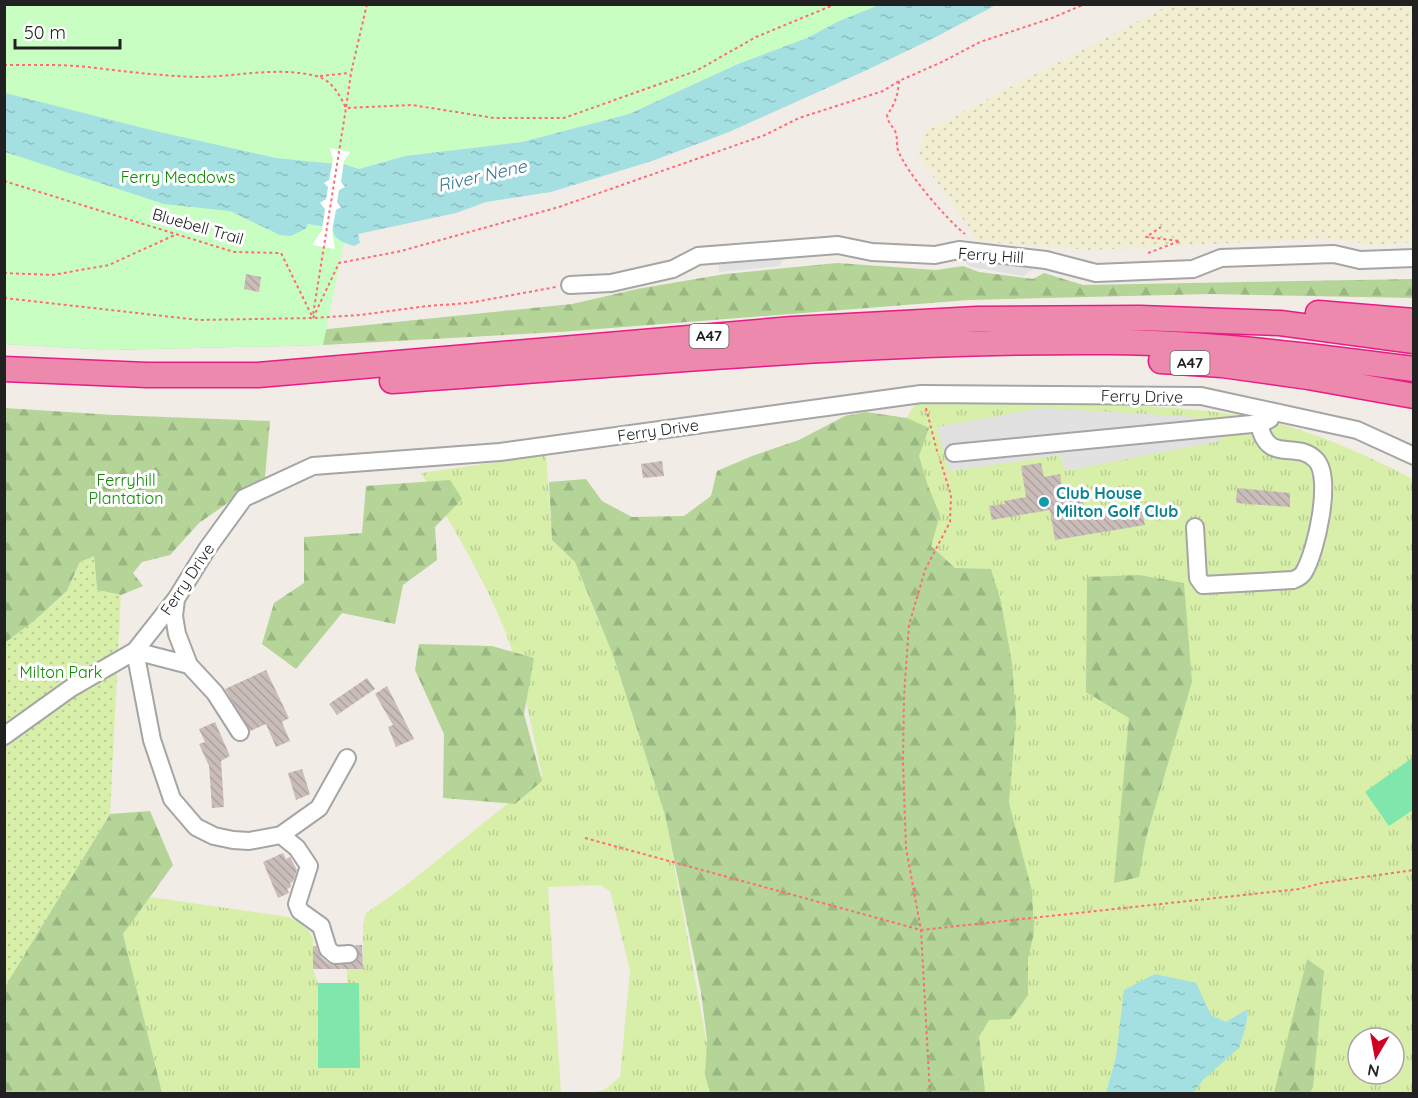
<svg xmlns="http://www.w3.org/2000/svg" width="1418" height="1098" viewBox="0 0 1418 1098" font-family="Quicksand,sans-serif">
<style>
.farmland{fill:url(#farmland-dots)}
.grass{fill:url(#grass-tufts);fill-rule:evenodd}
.forest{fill:url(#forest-firs)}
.park{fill:#c8fec2}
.garden{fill:url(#garden-dots)}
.pitch{fill:#7fe6ac}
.parking{fill:#e1e1e1}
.water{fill:url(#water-ripples)}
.pier{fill:#fff}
.building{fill:url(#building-back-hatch)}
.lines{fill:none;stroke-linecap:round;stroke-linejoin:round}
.minor-casing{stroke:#a5a5a5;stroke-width:20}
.highway-casing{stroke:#e91b85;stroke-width:27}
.path{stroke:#ff6b75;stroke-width:2;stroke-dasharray:3 3;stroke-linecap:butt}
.minor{stroke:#fff;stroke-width:16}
.highway{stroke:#ee89ae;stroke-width:24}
.culture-dot{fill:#0f9aa8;stroke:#fff;stroke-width:2}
.labels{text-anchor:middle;stroke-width:6;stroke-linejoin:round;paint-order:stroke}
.shield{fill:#fff;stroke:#646464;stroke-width:1.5}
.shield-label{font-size:15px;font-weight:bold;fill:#212121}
.park-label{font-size:16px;fill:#0f8a03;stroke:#fff}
.street-label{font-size:16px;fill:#212121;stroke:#fff}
.culture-label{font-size:16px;font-weight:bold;fill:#0d838f;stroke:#fff;text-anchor:start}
.water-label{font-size:18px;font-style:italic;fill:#3a7997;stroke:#fff}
</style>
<defs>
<pattern id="farmland-dots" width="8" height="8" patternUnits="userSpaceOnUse" patternTransform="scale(1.5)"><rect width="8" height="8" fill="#f1eed1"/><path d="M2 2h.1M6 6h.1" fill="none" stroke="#ceccb3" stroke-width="1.8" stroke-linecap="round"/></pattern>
<pattern id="grass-tufts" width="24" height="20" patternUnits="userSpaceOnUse" patternTransform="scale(1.5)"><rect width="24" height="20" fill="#d8efaa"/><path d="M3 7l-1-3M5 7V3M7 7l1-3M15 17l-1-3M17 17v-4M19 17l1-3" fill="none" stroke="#b9cd92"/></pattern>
<pattern id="forest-firs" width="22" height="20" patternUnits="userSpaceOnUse" patternTransform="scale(1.5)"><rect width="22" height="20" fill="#b4d498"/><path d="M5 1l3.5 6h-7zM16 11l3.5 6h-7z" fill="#9ab683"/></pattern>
<pattern id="garden-dots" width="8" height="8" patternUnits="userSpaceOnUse" patternTransform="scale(1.5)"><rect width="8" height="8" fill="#d8efaa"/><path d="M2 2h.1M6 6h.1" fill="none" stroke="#b9cd92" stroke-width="1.8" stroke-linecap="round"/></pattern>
<pattern id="water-ripples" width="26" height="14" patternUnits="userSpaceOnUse" patternTransform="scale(1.5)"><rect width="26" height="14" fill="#a4dfe2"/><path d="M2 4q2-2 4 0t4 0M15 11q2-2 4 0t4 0" fill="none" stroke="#8dbfc2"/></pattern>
<pattern id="building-back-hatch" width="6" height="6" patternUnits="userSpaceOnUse" patternTransform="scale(1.5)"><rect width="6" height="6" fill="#cabdb9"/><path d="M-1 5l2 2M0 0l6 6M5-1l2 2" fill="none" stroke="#ada29f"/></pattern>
</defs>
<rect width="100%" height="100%" fill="#f2ece7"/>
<!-- farmland -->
<path class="farmland" d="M1169,5H1413V242L1374,245L1330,238L1091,250L978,241L918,155L926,131Z"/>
<!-- grass -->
<path class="grass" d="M1039,400C1105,405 1173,405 1239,415C1295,422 1363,453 1413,479V1093H888L854,500L915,404ZM1358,1038H1394V1074H1358Z
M546,455L552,540L575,562L613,655L665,815L716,1093H588L604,1090L620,1077L630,970L610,891L600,885L548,887L561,1093L5,1094L4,1089L150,897L289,917L299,922L309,931L313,939V969L318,983V1067L359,983H347V969L363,968V924L366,913L405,886L542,776C531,726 523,674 503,626C481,572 450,523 421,473Z"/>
<!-- forest -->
<path class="forest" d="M837,263L936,270L963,266L979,272L1033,279L1044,273L1083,285L1414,279L1413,298L1209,294L969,300L560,332L323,345L111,350L5,344L4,308L309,331L572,304L637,289L725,274Z
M4,408L114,415L270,421L265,477L199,523L170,555L142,562L133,573L143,586L121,595L97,590L94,557L80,562L67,591L34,621L5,643Z
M866,412L907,418L929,428L919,456L928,486L940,515L931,546L955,568L991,569L1001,602L1012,663L1016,718L1009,803L1032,891L1034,933L1028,958V995L1011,1019L989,1020L979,1037L985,1093H710L705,1075L707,1040L701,992L665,815L613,655L575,562L552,540L549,482L586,479L602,501L632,517L684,516L711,496L717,471L752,456L799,440L845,416Z
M450,480L462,499L435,527L437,560L403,585L395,624L342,613L296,669L262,644L274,603L304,583V537L362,533L366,486Z
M1139,575L1184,583L1192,682L1146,838L1139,877L1114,883L1129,718L1086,692L1087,577Z
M419,644L492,646L534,658L524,714L542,781L515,804L443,798L444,734L415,670Z
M150,811L173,865L123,934L162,1093H5L4,987L110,814Z
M1307,959L1324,971L1313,1087L1310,1093H1274Z"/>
<!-- park -->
<path class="park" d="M4,5H879L839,21L807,38L738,64L629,114L522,142L405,156L359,169L323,345L111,350L5,344Z"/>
<!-- garden -->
<path class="garden" d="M94,556L97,590L121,595L110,814L5,987V643L34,621L67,592L80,562Z"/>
<!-- pitch -->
<path class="pitch" d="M1412,758L1413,810L1389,826L1365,792Z
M318,983H359L360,1068H318Z"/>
<!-- parking -->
<path class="parking" d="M788,253L779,266L719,272L718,260Z
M964,257L1037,267L1023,276L971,267L966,263Z
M1042,408L1213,418L1220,441L1065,471L1061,455L949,471L937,427Z"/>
<!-- water -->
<path class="water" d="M879,5H996L936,37L869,69L729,132L652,161L551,192L486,202L456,213L358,234L360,243L354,246C345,243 333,240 333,228L308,224L305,229L291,236L280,235L230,211L164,204L5,152V93L155,131L276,158L346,165L359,169L405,156L522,142L629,114L738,64L807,38L839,21Z
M1155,974L1196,983L1211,1015L1226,1022L1248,1009L1246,1026L1239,1048L1203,1080L1193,1093H1106L1116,1057L1124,990Z"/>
<!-- pier -->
<path class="pier" d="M330,148L350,152L344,161L341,182L345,187L339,190L337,202L341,207L336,210L332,231L335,249L312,245L322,230L325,209L320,203L326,199L328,187L324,183L329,180L333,159Z"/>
<!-- building -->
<path class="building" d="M246,274L261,277L259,292L244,289Z
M662,461L664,476L643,478L641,464Z
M1041,463L1044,477L1060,474L1063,493L1081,490L1086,517L1141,507L1145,525L1055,540L1050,510L992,520L989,506L1005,504L1004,501L1026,497L1021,466Z
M1237,488L1290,493V507L1236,503Z
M266,670L289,718L282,722L290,741L276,747L266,724L250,731L225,689Z
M367,678L375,689L337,715L329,704Z
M387,686L414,739L396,747L388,727L393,725L375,694Z
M215,722L230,756L221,761L224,807L212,808L209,766L199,744L205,742L199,729Z
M302,769L310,794L296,800L288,773Z
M283,853L286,859L290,857L297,870L293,882L290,883L291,887L287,889L289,893L278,898L263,862Z
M355,945H362L363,969H313V946H316L321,957L328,963L336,965L355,962L359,954Z"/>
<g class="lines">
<defs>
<path id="minor" d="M570,285L611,283L673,269L698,256L838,245L872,252L935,255L959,250L1046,260L1096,273L1193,269L1221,258L1334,254L1360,260L1414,258
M954,453L1262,423L1270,419
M1195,527L1198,578L1203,585L1293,580C1298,578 1302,576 1304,572C1316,552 1333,478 1316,460C1296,439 1267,466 1259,423
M176,599L174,616L177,634L189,665L215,693L240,732
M189,665L135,651L152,740L172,799L196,827L214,836L233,840L249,841L281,835L319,808L347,758
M4,736L71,688L135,651L176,599L207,549L244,498L313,466L500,452L921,394L1201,396L1357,430L1414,456
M281,835L297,848L309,866L297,904L300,911L321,926L328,949L335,955L349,954"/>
<path id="highway" d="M1318,313L1414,321
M1161,361L1222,365L1308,377L1414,396
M4,369L147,375H258L793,329L977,319L1140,318L1280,323L1414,341
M392,381C632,364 871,340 1111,342C1212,343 1313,356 1414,369"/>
</defs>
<!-- minor casing -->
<use href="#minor" class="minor-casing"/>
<!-- highway casing -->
<use href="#highway" class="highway-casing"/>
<!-- path -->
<path class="path" d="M367,4L351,73L346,108L412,105L494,118H564L696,71L756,37L836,4
M4,65C35,65 66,64 96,68C130,72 163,76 197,77C235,77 278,66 316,76C332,80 339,94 346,108L313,315
M320,76L350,73
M899,81C898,95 895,104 887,115C889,125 891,124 895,131C898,137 896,144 898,150C905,171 947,220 965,234
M4,181L234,252L281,253L313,318
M1148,253L1180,241L1146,237L1161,227
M4,273L52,275L109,265L177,234
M4,298L199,320L313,318L360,315L427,306L469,303L556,287
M313,318L339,263L401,251L559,207L765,135L799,118L883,91L899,81L944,61L980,42L1052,18L1085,4
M926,408L938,455
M585,838L921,930L1299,889L1322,883L1414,870
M930,1094L921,930L906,848L903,762L904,696L909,625L925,570L950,522L951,495L940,460"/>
<!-- minor -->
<use href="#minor" class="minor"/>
<!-- highway -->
<use href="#highway" class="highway"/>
</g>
<!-- markers -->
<circle class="culture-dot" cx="1044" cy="502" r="6"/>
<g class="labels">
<!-- shield labels -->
<g class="shield">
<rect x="689.5" y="324" width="39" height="24" rx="4.5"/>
<rect x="1170.5" y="351" width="39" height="24" rx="4.5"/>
</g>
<g class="shield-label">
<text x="709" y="341">A47</text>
<text x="1190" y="368">A47</text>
</g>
<!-- park labels -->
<g class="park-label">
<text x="178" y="183">Ferry Meadows</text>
<text x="126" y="486">Ferryhill<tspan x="126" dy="18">Plantation</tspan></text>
<text x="61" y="678">Milton Park</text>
</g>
<!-- street labels -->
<g class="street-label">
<text transform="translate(198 226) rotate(16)" y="6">Bluebell Trail</text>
<text transform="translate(991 255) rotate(4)" y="6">Ferry Hill</text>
<text transform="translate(1142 396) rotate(1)" y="6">Ferry Drive</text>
<text transform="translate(658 430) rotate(-8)" y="6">Ferry Drive</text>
<text transform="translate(187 579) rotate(-56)" y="6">Ferry Drive</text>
</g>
<!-- culture labels -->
<g class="culture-label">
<text x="1056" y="499">Club House<tspan x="1056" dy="18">Milton Golf Club</tspan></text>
</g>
<!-- water labels -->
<g class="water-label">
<text transform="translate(482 176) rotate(-13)" y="6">River Nene</text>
</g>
</g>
<!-- border -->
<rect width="1418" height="1098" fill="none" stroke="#212121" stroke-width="12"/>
<!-- north arrow -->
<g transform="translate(1376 1056) rotate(190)"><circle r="28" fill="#ffffff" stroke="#a6a6a6" stroke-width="1.5"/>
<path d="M0-4.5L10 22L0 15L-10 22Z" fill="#d20025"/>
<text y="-9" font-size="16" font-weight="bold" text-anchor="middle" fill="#212121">N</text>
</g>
<!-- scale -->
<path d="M15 39v9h105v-9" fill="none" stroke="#212121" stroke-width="3"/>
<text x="24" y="39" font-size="18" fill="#212121" stroke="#ffffff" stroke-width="4.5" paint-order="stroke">50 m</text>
</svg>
